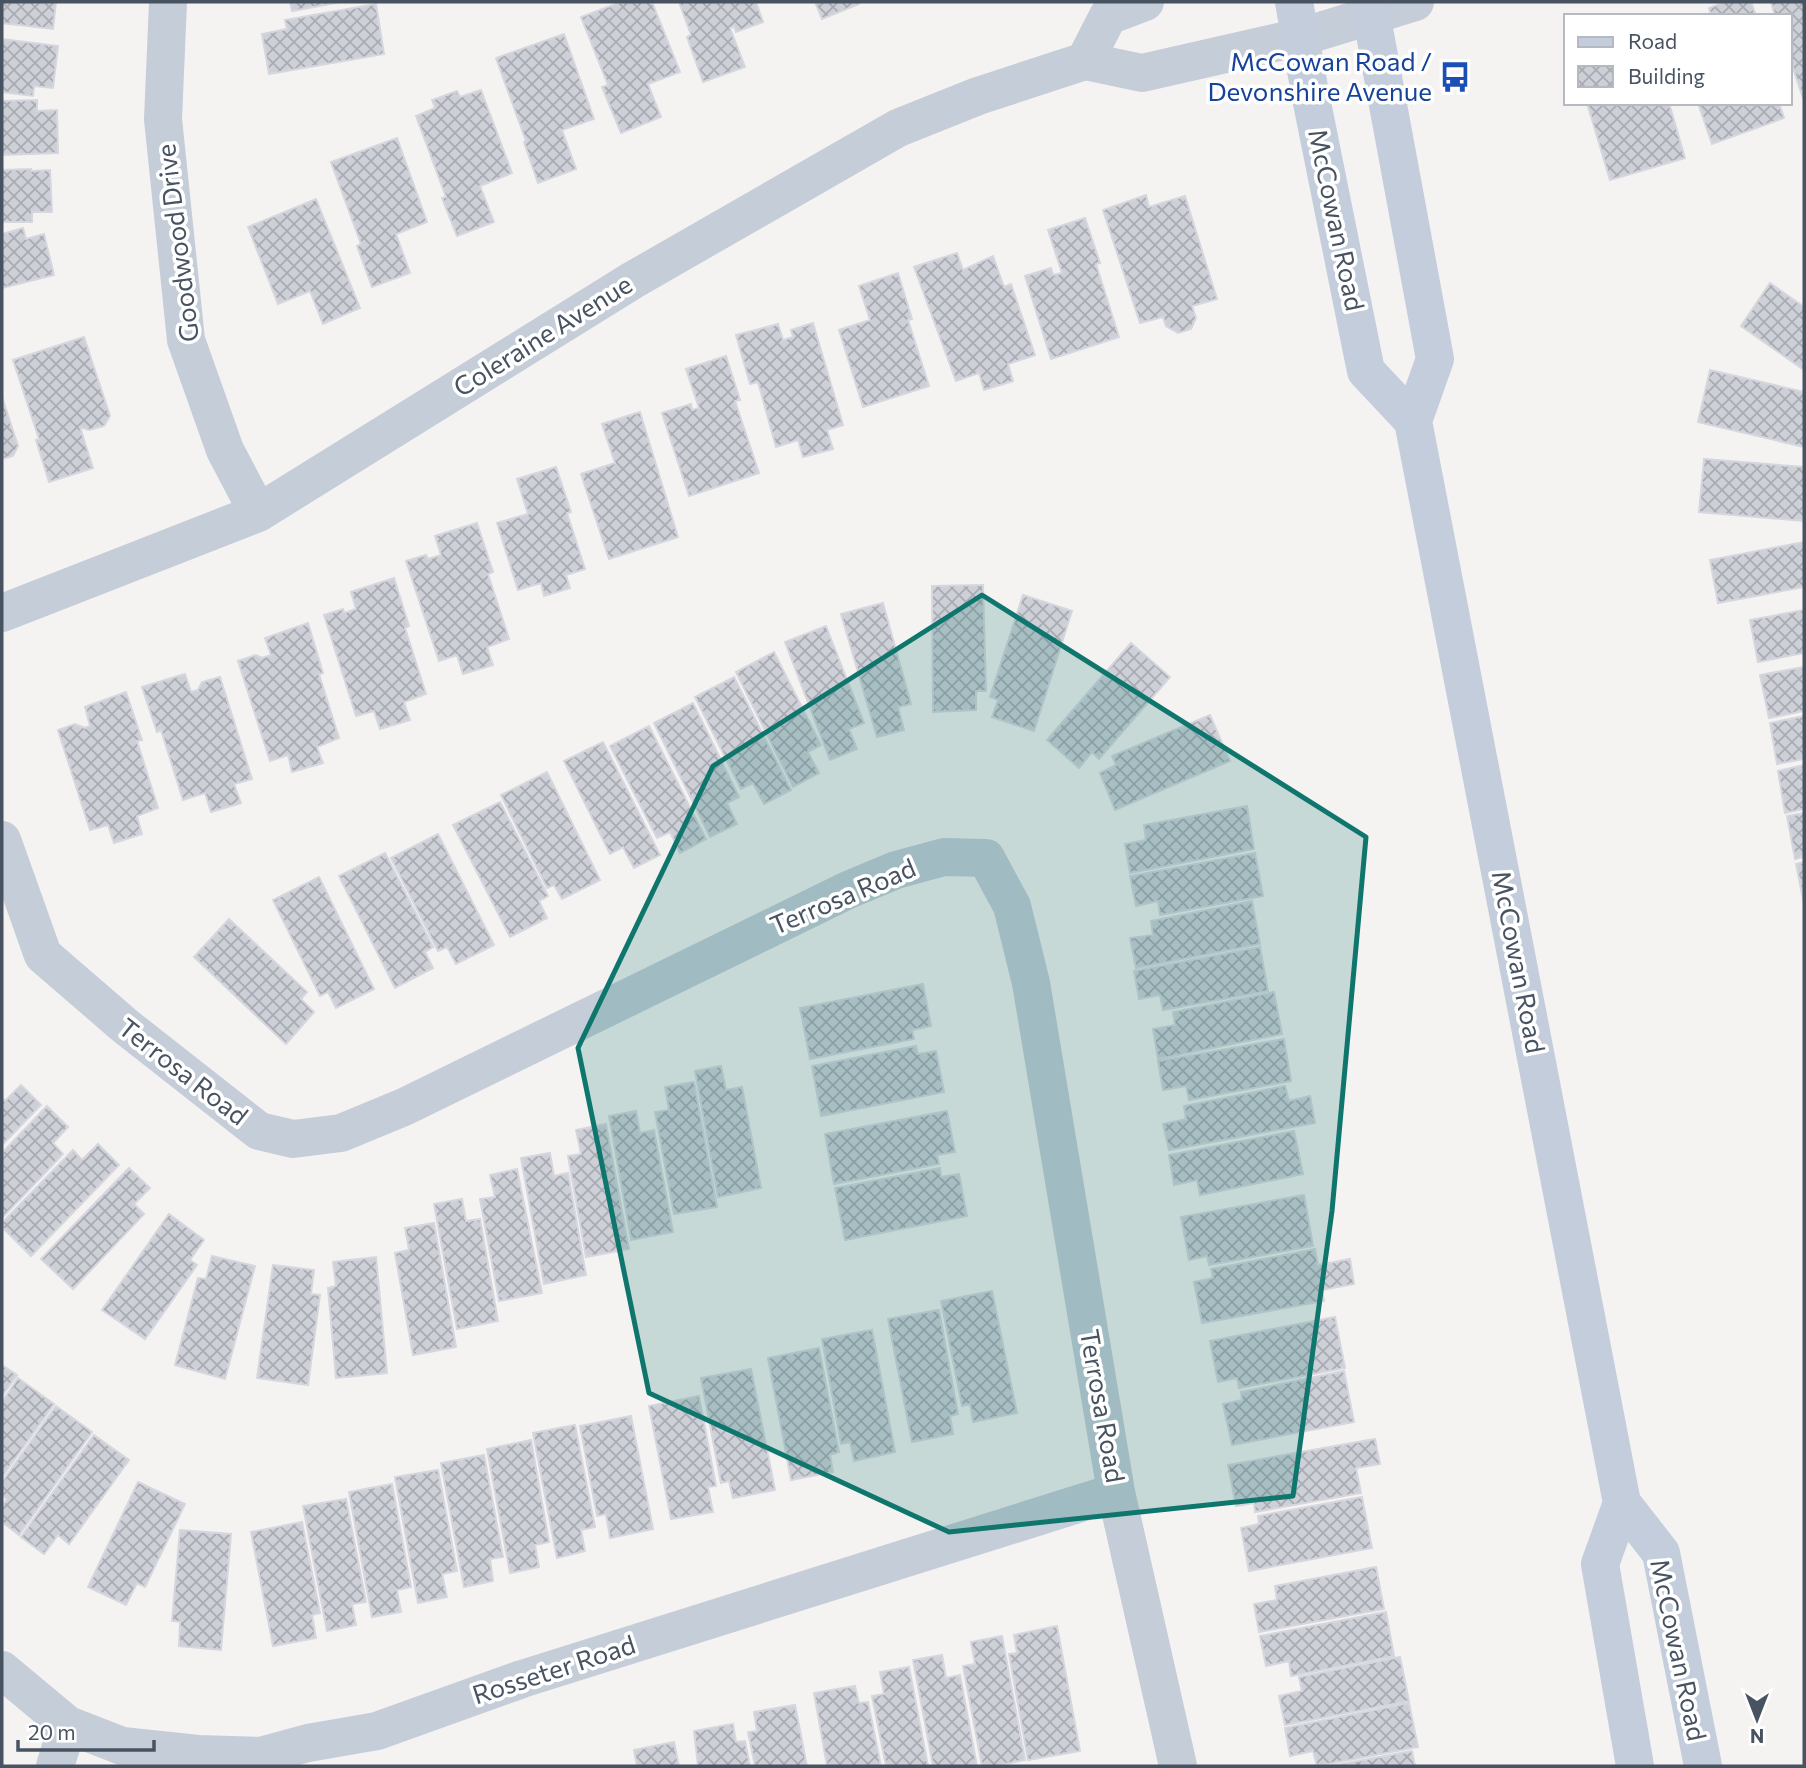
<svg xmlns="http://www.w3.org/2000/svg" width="1806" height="1768" viewBox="0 0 1806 1768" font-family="Commissioner,sans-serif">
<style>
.building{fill:url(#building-cross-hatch);stroke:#d6d7de;stroke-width:2}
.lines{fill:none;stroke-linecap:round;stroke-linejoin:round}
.minor{stroke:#c5cdd8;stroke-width:38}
.secondary{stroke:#c4cddc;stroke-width:38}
.marked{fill:#0f766e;fill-opacity:0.2;stroke:#0f766e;stroke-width:5;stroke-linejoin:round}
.labels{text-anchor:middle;stroke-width:7;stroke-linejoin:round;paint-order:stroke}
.transit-label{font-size:26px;fill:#164399;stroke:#fff;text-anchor:end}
.street-label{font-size:26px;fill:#485362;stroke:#fff}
</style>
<defs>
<pattern id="building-cross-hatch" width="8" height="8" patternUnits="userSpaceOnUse" patternTransform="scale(1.75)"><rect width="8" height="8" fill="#ced0d8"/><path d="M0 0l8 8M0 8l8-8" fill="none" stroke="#a9abb3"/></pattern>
</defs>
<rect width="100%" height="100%" fill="#f5f2f2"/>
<!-- building -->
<path class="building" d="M2,2H56L53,29L2,23Z
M290,2H341L292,11Z
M621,2H652L680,72L648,84L661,117L621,133L602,87L608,85L581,17Z
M679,2H756L763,22L736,32L734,26L730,28L745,67L703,82L687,37L691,35Z
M815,2H858L859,4L822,19Z
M1725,2H1751L1756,16H1711L1709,8Z
M1771,2H1804V101L1790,59V16H1775Z
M376,4L384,54L269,74L262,34L287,29L285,20Z
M564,34L594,119L562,130L576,169L538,183L524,142L526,141L496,58Z
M2,39L58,46L53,88L34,86L33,96L2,92Z
M481,90L512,173L480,186L494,222L457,236L442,198L446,197L416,116L435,108L432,100L457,91L460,97Z
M37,100V111L57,110L58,153L2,155V101Z
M1587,103H1669L1685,158L1610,180Z
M1698,103H1779L1784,118L1712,144Z
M397,138L427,222L396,234L410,273L372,287L357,246L361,244L331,162Z
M31,169V171L50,170L52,212H32V222H2V170Z
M1146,195L1149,207L1185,196L1217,299L1192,306L1196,318L1191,329L1178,333L1166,326L1163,317L1140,323L1103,210Z
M316,199L360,308L323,324L310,291L278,304L248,227Z
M1085,218L1100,263L1096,264L1119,337L1051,359L1025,276L1051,268L1053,275L1062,273L1048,230Z
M23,228L26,239L44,234L54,275L2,288V234Z
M957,253L963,270L993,256L1004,287L1011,284L1035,355L1008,364L1013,381L984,390L979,373L956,381L914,267Z
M898,273L912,319L908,320L929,386L863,407L839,330L870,320L859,286Z
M1770,283L1804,307V370L1741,326Z
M813,323L843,425L827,430L833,449L803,457L798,440L776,447L758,382L750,384L736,335L778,324L783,340L793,337L791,330Z
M84,337L110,416L104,426L89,430L80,427L93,468L49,482L36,440L39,439L13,360Z
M726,356L740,400L735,401L759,473L689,496L662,413L691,404L692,410L699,408L686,369Z
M1710,370L1804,392V447L1698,422Z
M2,397L18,446L13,456L2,459Z
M640,412L678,537L609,559L581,474L615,463L602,424Z
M1704,459L1804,467V521L1699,512Z
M556,467L571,512L567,513L585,569L566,575L570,588L544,596L541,583L518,590L497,523L528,514L517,479Z
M477,523L493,572L488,574L509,639L487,647L493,665L463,674L457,655L439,661L406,561L426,555L428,559L441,555L435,536Z
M1804,542V587L1718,603L1710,560Z
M394,578L409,626L405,628L426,694L404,702L410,720L380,729L374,711L356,716L324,615L343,609L344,613L356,609L351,592Z
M983,585L986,691H976V710L933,712L932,586Z
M1023,595L1072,611L1034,731L992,717L998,700L990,697Z
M883,603L911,704L898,707L904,730L877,737L841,614Z
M1804,610V653L1758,662L1750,620Z
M308,623L323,673L319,674L339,738L317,747L323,763L292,772L288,755L270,761L238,661L256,655L262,658L271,655L265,638Z
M826,626L864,723L849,729L857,749L830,760L785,642Z
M1131,643L1170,677L1099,759L1092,752L1079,768L1047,740Z
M774,652L821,745L808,752L819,773L793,787L736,672Z
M1804,667V711L1769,718L1760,675Z
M185,674L191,692L198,690L202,682L220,677L252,779L234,784L241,803L211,812L205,793L183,800L161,730L157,732L142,687Z
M734,677L791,790L764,804L753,783L741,789L695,697Z
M126,692L142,740L137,741L158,808L137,816L142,834L114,843L108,825L90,830L58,730L75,724L85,728L90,726L85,707Z
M693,703L739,797L727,803L737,824L710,837L654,723Z
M1210,715L1230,761L1115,810L1100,773L1116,765L1112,756Z
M1804,716V759L1777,764L1770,723Z
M649,726L706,839L680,853L670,832L657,838L610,746Z
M603,742L660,855L634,868L623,847L610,854L564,761Z
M1804,765V809L1785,813L1778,771Z
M547,772L600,880L562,899L554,885L547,888L501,795Z
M500,802L548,896L539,901L547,918L510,937L453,825Z
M1247,806L1254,849L1130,873L1125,844L1146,840L1144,825Z
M1804,813V857L1795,859L1787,816Z
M438,834L494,945L456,964L447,947L438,951L391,858Z
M385,853L433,947L425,952L433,968L395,988L339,876Z
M1255,853L1263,896L1160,915L1158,901L1136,906L1130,876Z
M1804,862V904L1796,864Z
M319,877L374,989L336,1008L328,992L320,996L273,900Z
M1252,901L1260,944L1136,968L1130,938L1153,935L1151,921Z
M229,919L307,992L301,999L314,1012L286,1044L194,957Z
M1260,947L1268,991L1163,1010L1160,995L1139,999L1134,971Z
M923,984L931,1026L912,1030L914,1039L810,1059L800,1008Z
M1274,992L1282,1034L1158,1059L1153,1029L1175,1025L1173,1012Z
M1284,1039L1291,1081L1189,1100L1186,1086L1163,1090L1158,1061Z
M916,1046L918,1054L936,1051L944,1092L821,1116L812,1066Z
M721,1066L726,1090L742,1087L761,1188L718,1197L695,1071Z
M694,1082L717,1207L674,1214L655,1112L669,1110L665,1087Z
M21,1085L41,1105L2,1145V1098L5,1101Z
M1285,1086L1289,1101L1310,1096L1315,1123L1169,1150L1163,1124L1186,1119L1184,1106Z
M47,1106L68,1127L53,1143L63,1154L2,1218V1153Z
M636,1111L640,1133L654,1130L673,1232L631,1240L609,1116Z
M947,1111L955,1152L937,1155L939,1164L834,1184L825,1134Z
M606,1124L629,1249L586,1257L568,1156L581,1154L576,1130Z
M1294,1131L1303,1174L1200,1195L1197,1180L1174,1185L1169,1155Z
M98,1144L119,1165L31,1256L2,1227V1223L73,1150L82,1160Z
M550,1153L554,1176L568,1173L586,1275L544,1284L521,1158Z
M129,1168L150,1188L134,1204L144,1214L73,1289L41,1259Z
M940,1168L941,1177L959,1174L967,1216L845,1240L835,1188Z
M517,1169L542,1293L499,1301L480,1199L495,1197L490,1175Z
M1304,1195L1313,1246L1209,1265L1207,1256L1189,1260L1181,1217Z
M462,1199L466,1221L480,1219L498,1321L457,1329L434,1204Z
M169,1214L204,1240L190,1260L197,1265L145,1339L102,1310Z
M434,1223L456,1347L413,1355L395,1253L409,1250L405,1228Z
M1315,1249L1318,1265L1350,1259L1354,1284L1322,1290L1324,1301L1202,1323L1194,1282L1213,1278L1211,1269Z
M212,1256L255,1266L225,1379L175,1365L198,1278L206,1279Z
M376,1257L387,1373L336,1378L328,1288L336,1286L333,1262Z
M273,1265L314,1270L311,1294L320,1295L308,1385L257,1378Z
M992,1291L1017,1413L973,1422L970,1404L962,1406L941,1301Z
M939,1310L958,1414L950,1416L953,1434L912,1442L888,1319Z
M1335,1317L1345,1368L1239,1388L1237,1378L1218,1382L1210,1341Z
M872,1330L895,1452L854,1461L850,1442L841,1444L822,1339Z
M819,1348L839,1452L830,1455L833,1472L791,1480L768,1358Z
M2,1365L17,1375L2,1396Z
M751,1369L775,1490L733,1498L729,1481L721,1483L701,1378Z
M1344,1371L1354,1422L1232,1445L1223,1404L1242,1400L1241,1392Z
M18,1378L54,1404L2,1477V1402Z
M699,1396L716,1486L708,1487L713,1512L671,1519L649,1406Z
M56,1406L92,1432L19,1535L2,1522V1507L7,1499L2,1495V1482Z
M631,1416L653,1529L610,1538L606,1514L597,1516L580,1426Z
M575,1425L595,1527L581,1530L585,1551L557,1558L533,1433Z
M94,1435L129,1460L69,1544L58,1535L44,1554L21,1537Z
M1375,1439L1380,1464L1356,1468L1361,1493L1255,1512L1254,1503L1236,1506L1228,1465Z
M531,1440L549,1542L535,1545L539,1567L510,1573L487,1449Z
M484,1455L503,1557L490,1559L493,1581L464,1587L441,1463Z
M438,1470L457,1571L442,1574L447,1597L418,1603L395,1477Z
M138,1482L185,1504L145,1587L137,1583L126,1605L88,1587Z
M392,1484L411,1587L397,1590L401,1612L372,1617L349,1492Z
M1362,1497L1372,1548L1249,1571L1241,1528L1259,1524L1258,1516Z
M346,1499L366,1602L352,1604L356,1625L327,1631L303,1506Z
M302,1522L320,1613L312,1615L316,1638L273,1646L251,1532Z
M180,1530L231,1534L221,1650L179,1646L180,1622L172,1621Z
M1376,1567L1384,1609L1259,1632L1254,1604L1277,1600L1275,1586Z
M1386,1612L1394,1656L1291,1676L1289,1661L1266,1666L1260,1636Z
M1057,1626L1080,1751L1028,1760L1009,1654L1017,1653L1014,1635Z
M1002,1636L1025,1760L995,1766H982L963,1666L975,1664L971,1642Z
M942,1655L946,1678L960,1675L977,1766H933L913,1660Z
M1400,1657L1409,1701L1285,1725L1279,1696L1302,1691L1299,1677Z
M909,1667L928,1766H886L872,1696L884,1694L880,1672Z
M855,1686L859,1703L868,1702L881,1766H827L814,1693Z
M1409,1703L1418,1747L1317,1766L1313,1751L1290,1756L1285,1728Z
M795,1705L807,1766H755L748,1732L757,1731L754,1712Z
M733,1724L736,1742L745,1741L750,1766H698L694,1731Z
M674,1742L679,1766H637L634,1750Z
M1412,1751L1415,1766H1331Z"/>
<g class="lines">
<!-- minor -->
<path class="minor" d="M168,2L163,119L186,340L225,450L258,513
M1085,61L1108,16L1145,2
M2,613L258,513L633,280L898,128L978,96L1085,61L1142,73L1301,37L1415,2
M2,840L43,955L124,1025L259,1131L293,1139L341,1133L404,1107L848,890L896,870L944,857L986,858L1012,906L1031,983L1116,1492L1178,1766
M2,1670L68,1725L122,1746L198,1754L260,1756L308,1743L377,1731L522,1679L1116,1492
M55,1766L68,1725"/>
<!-- secondary -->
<path class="secondary" d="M1294,2L1310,93L1366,371L1413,421
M1369,2L1435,359L1413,421L1622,1503L1661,1553L1703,1766
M1622,1503L1600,1564L1635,1766"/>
</g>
<!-- marked area -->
<path class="marked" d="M982,595L1366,837L1332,1211L1293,1496L949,1532L649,1393L578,1048L713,766Z"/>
<!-- icons -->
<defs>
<symbol id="bus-bare" viewBox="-9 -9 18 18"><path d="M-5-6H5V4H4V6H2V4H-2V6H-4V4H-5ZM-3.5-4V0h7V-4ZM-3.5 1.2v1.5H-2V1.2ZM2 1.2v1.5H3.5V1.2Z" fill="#1a4fb4" stroke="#fff" stroke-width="2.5" paint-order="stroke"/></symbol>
</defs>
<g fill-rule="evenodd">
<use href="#bus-bare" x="1433" y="55" width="44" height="44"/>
</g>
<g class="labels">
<!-- transit labels -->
<g class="transit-label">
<text x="1432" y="71">McCowan Road /<tspan x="1432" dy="30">Devonshire Avenue</tspan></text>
</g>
<!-- street labels -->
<g class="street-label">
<text transform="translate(1336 220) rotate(78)" y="9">McCowan Road</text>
<text transform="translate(178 243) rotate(-97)" y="9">Goodwood Drive</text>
<text transform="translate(543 336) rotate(-32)" y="9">Coleraine Avenue</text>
<text transform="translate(843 897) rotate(-23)" y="9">Terrosa Road</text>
<text transform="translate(1518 962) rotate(79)" y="9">McCowan Road</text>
<text transform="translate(183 1072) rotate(38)" y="9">Terrosa Road</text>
<text transform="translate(1102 1406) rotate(80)" y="9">Terrosa Road</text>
<text transform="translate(1678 1650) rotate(78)" y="9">McCowan Road</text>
<text transform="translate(554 1670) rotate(-18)" y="9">Rosseter Road</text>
</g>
</g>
<!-- border -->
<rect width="1806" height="1768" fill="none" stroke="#485362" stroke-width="7"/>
<!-- legend -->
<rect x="1564" y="14" width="228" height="91" fill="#ffffff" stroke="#b6bac0" stroke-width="2"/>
<rect x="1578" y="37" width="35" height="10" fill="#c4cddc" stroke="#b6bac0" stroke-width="2"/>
<text x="1628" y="49" font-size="21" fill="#485362">Road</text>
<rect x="1578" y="66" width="35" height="21" fill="url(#building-cross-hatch)" stroke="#b6bac0" stroke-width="2"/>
<text x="1628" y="84" font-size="21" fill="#485362">Building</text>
<!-- north arrow -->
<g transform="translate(1757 1719) rotate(180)" stroke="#ffffff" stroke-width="5" paint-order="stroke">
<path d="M0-5L12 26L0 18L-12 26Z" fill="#485362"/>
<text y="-10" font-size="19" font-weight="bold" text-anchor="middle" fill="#485362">N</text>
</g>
<!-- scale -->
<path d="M18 1740v10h136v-10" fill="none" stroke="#485362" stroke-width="3.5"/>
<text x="28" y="1740" font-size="21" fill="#485362" stroke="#ffffff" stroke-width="5" paint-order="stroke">20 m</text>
</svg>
